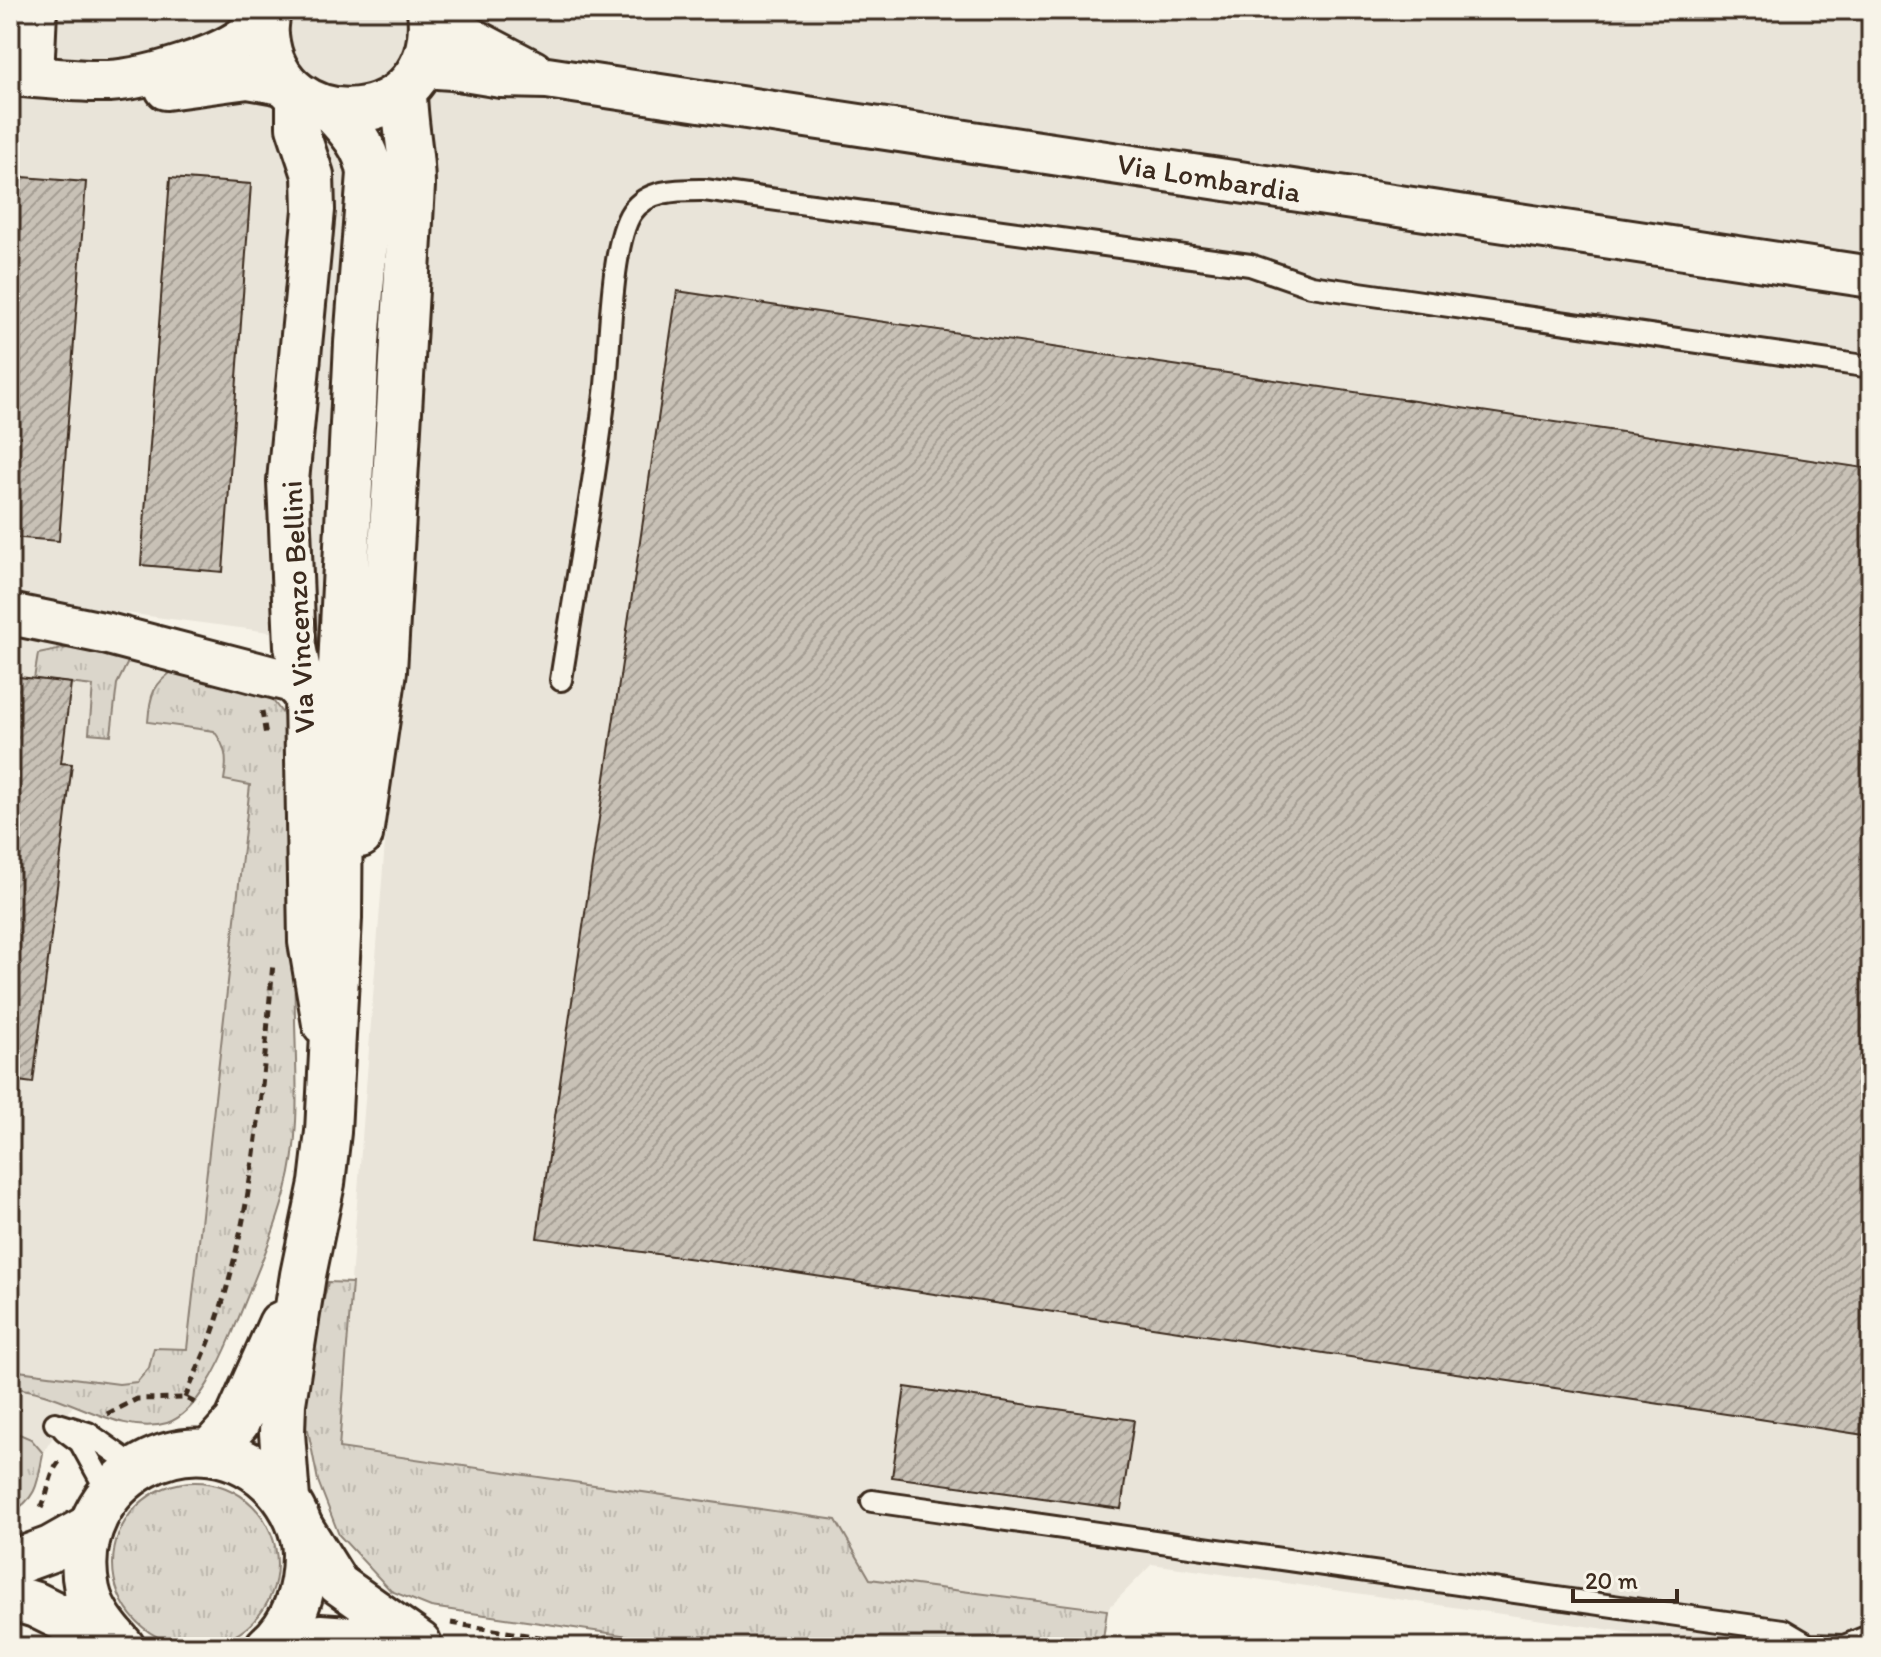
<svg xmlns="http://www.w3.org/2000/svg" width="1881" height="1657" viewBox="0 0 1881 1657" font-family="Itim,sans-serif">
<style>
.built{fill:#e9e4d9}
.grass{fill:url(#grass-tufts);stroke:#8b8074;stroke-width:2}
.building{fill:url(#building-hatch);stroke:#3b2a1e;stroke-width:2}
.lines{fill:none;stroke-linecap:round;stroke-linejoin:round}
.lane-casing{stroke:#3b2a1e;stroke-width:26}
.street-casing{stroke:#3b2a1e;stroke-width:46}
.secondary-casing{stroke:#3b2a1e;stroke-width:50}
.path{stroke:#3b2a1e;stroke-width:5;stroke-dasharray:8 6;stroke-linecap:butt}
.lane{stroke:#f7f3e8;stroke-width:20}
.street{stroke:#f7f3e8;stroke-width:40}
.secondary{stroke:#f7f3e8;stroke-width:44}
.labels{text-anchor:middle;stroke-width:8;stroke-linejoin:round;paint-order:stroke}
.street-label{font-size:30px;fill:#3b2a1e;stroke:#f7f3e8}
</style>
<defs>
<pattern id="grass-tufts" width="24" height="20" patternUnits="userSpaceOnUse" patternTransform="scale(2)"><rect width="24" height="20" fill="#dbd6cb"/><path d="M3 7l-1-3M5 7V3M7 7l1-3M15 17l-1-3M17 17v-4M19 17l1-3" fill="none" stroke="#bdb8ae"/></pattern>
<pattern id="building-hatch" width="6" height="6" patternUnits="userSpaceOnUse" patternTransform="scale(2)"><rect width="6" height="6" fill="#c8c1b6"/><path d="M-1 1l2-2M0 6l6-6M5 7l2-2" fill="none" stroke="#a49d93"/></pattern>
</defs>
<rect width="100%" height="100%" fill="#f7f3e8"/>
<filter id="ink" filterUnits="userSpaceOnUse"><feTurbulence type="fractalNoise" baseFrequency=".0125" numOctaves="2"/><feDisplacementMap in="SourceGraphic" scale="16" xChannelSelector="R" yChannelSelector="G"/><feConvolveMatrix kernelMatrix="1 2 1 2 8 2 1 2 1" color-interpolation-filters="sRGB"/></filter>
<g filter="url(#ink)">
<!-- built -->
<path class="built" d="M10,10H1871V1647H1732L1152,1564L1107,1610L870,1579L836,1520L338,1448L400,649L10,598Z
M10,634L82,645L271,698L294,933L296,1115L287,1189L259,1267L225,1351L191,1409L169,1422L143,1427L111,1420L74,1404L43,1453L37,1486L25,1505L10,1513Z"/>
<!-- grass -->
<path class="grass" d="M82,645L131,656L117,684L111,735L89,733L93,686L34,679L38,654Z
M177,668L225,681L271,698L286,718C290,819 294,920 295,1021C296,1077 301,1136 286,1190C273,1239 251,1286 233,1332C221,1361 198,1413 167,1423C118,1438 63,1389 10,1388V1370L119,1384L137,1382L149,1368L154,1348L187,1349L250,785L224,780C228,759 226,747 214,731L148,722C150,694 153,684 177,668Z
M328,1282L352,1283L339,1448L836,1520L870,1579L1107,1610L1102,1647H704L431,1607L391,1591L339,1535L318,1481L308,1430L294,1425Z
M10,1430L31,1439L43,1453C38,1481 38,1499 10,1513Z
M113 1564a82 82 0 1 1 164 0a82 82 0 1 1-164 0Z"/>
<!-- building -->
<path class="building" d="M10,176L86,182L59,541L10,537Z
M170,178L251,184L223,572L141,565Z
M677,291L1871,469V1436L769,1269L537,1238Z
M10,676L71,683L61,763L72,764L33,1083L10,1080Z
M905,1387L1134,1420L1121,1509L892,1477Z"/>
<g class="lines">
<defs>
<path id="lane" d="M561,680C576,582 595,484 606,385C610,345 611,242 632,212C648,189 678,190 704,190L1250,265L1311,286L1871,367
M55,1423L88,1433L137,1468
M64,1430L80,1442L108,1493
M872,1501L1783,1630L1812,1647
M1809,1645L1844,1646L1871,1635"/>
<path id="street" d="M430,10L451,28L533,71
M423,67L452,69L501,77L547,78L1871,277
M10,75C42,77 76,82 109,81C145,79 227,56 252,30C258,25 262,17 266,10
M33,77L36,10
M166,89L248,78L288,85
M297,94V127L313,175L314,210L288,481L295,646L305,696L309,942L323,1024
M10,614L108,634L292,682L305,696
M298,1520L338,1584L420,1642
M277,1640L320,1635L420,1642"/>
<path id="secondary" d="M268,10C267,18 265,27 266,35C276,144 444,135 430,10
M360,835L384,671L412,186C412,154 404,123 404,90
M210,1452L237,1422L281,1324
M287,1499L282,1433L283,1403L303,1275L322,1183L328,1132L339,918L341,667L357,343L370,173C366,146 350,129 332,110
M10,1564L51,1549L90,1527
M10,1597L36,1605L121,1647
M122,1647C107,1630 92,1613 87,1590C64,1479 199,1403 277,1488C292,1505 305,1530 305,1554C305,1589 296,1623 268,1647"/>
</defs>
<!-- lane casing -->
<use href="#lane" class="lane-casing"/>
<!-- street casing -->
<use href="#street" class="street-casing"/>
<!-- secondary casing -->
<use href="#secondary" class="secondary-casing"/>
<!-- path -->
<path class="path" d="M262,711L266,736
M185,1398C194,1376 205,1354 213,1331C255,1213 262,1086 273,963
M107,1414L137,1399L185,1398L200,1405
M41,1508C50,1492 48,1472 61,1460
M451,1623L601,1647"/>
<!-- lane -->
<use href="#lane" class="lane"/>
<!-- street -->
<use href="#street" class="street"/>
<!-- secondary -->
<use href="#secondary" class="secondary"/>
</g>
</g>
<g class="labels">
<!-- street labels -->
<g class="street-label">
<text transform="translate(1209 178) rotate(9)" y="10">Via Lombardia</text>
<text transform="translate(298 607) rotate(-93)" y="10">Via Vincenzo Bellini</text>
</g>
</g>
<!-- margin -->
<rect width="1881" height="1657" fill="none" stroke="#f7f3e8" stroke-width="40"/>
<rect x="20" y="20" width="1841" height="1617" fill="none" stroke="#3b2a1e" stroke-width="3" filter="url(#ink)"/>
<!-- scale -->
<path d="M1573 1589v12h104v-12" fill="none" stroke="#3b2a1e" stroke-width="4"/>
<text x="1585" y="1589" font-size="24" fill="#3b2a1e" stroke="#f7f3e8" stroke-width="6" paint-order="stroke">20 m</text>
</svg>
